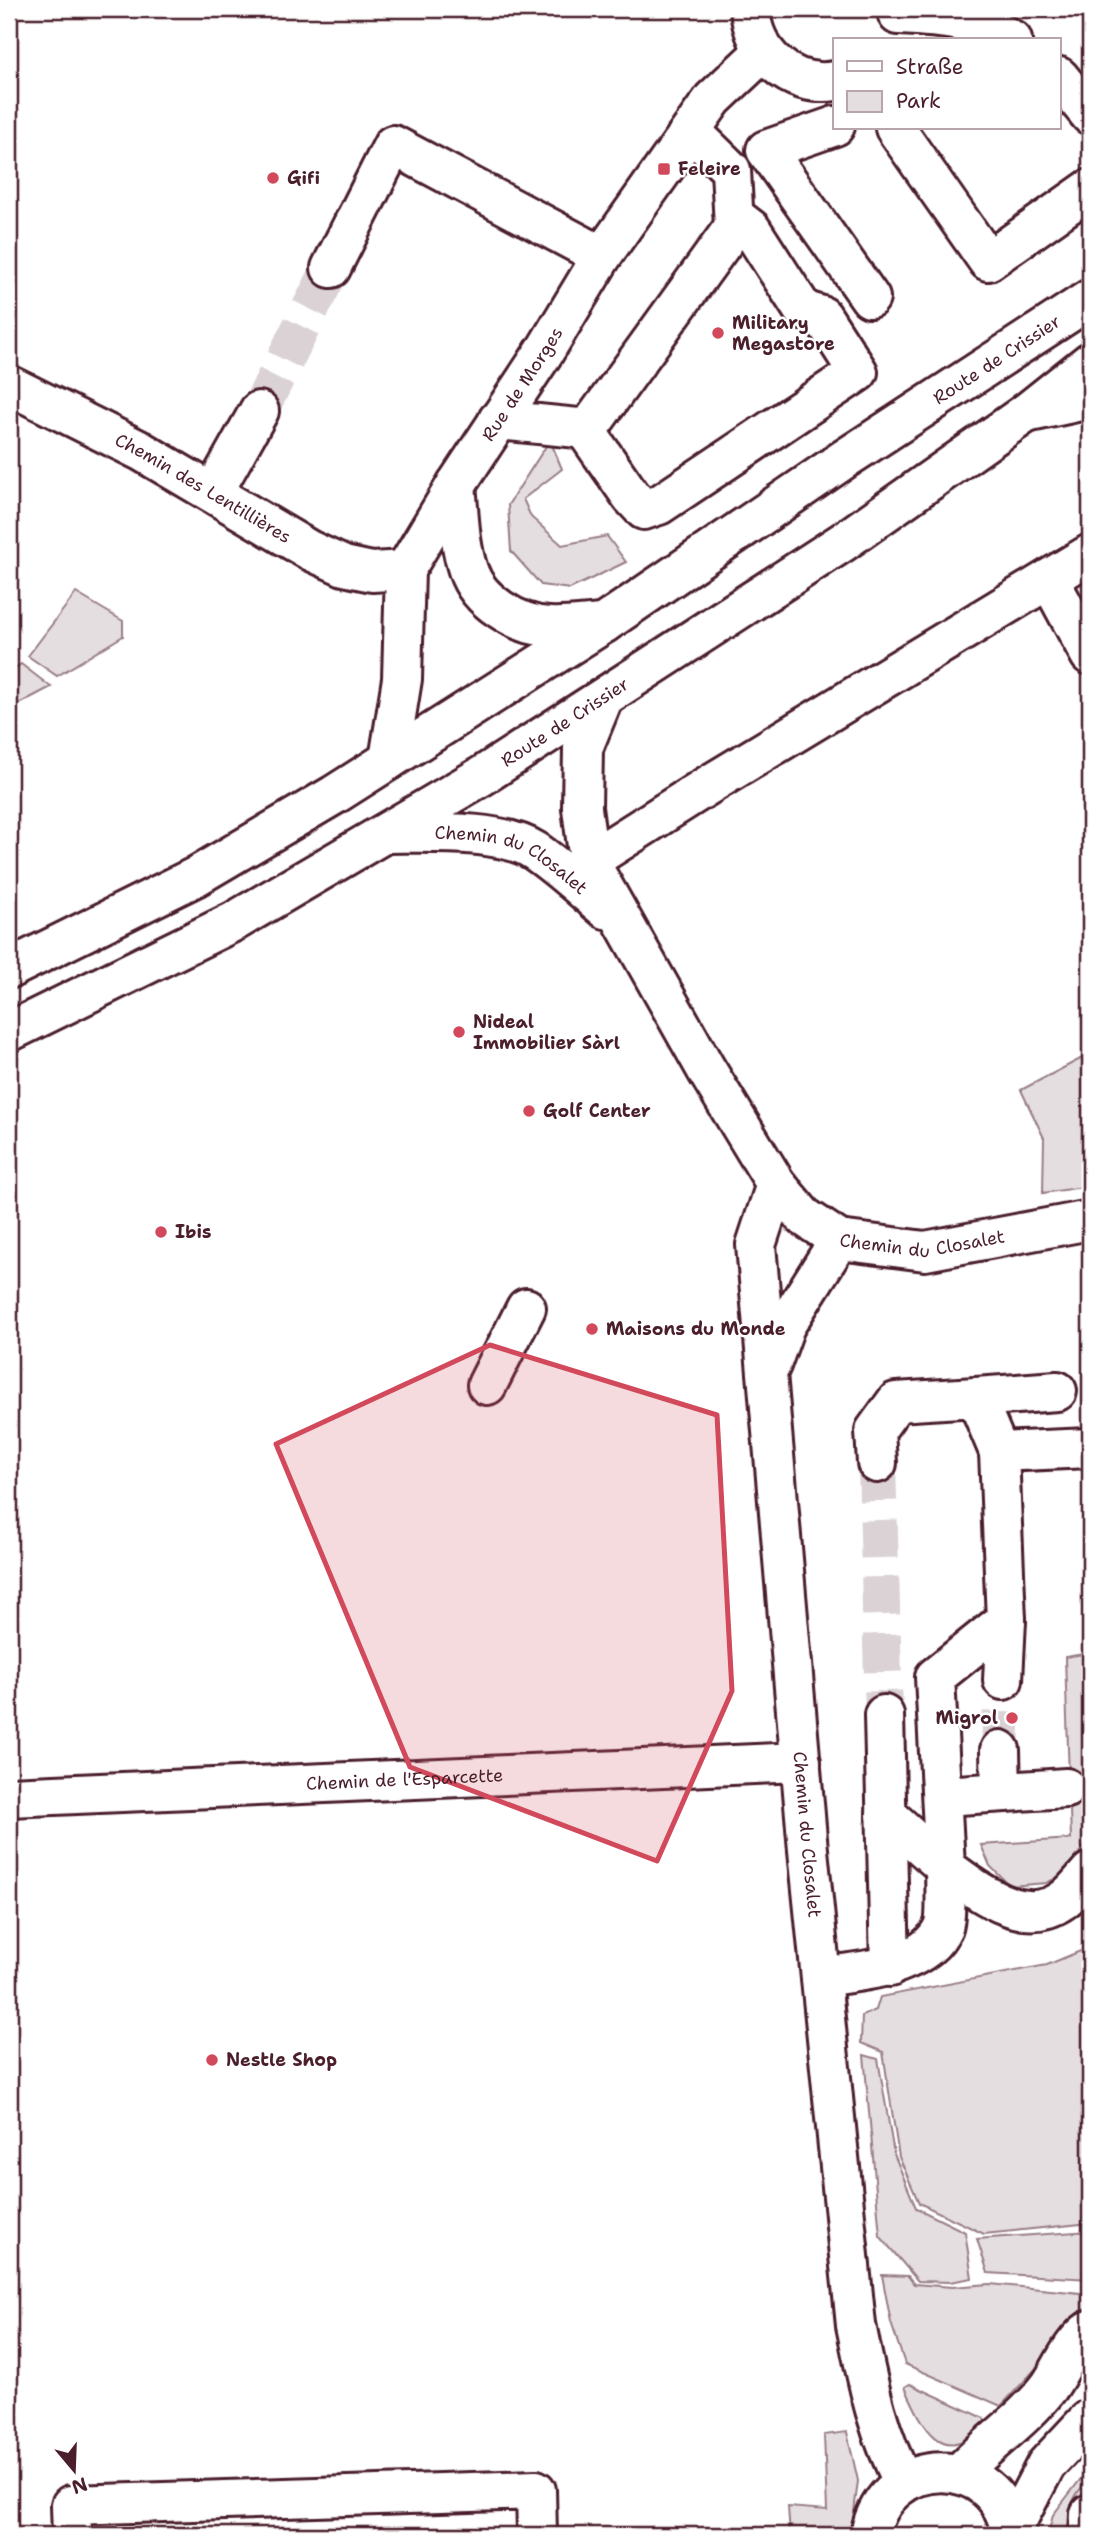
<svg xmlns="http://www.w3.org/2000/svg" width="1099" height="2544" viewBox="0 0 1099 2544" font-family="'Shantell Sans',sans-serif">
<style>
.green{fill:#e5dee0;stroke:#987e86;stroke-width:2}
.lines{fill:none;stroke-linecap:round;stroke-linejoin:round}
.minor-tunnel{stroke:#dbd2d5;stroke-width:38;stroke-dasharray:38 19;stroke-linecap:butt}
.minor-casing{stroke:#4a1f2b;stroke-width:44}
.major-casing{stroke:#4a1f2b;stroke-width:44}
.highway-casing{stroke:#4a1f2b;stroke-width:44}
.minor{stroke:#fff;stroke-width:38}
.major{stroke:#fff;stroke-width:38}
.highway{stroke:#fff;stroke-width:38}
.marked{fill:#d1495b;fill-opacity:0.2;stroke:#d1495b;stroke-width:5;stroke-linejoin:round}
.poi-dot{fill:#d1495b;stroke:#fff;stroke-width:2.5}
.labels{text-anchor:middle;stroke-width:5;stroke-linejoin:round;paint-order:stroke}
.poi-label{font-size:18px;font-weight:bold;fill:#4a1f2b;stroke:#fff;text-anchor:start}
.street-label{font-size:18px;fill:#4a1f2b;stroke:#fff}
</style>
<rect width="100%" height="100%" fill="#fff"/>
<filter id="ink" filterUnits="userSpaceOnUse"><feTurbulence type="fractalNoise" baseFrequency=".0143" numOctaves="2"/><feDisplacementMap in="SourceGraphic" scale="14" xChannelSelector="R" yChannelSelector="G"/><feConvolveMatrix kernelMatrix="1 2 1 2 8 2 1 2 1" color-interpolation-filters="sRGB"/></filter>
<g filter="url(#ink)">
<!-- green -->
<path class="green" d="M550,440L562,469L523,499L531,517L562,545L607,536L626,562L570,589L541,585L511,551L508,505Z
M76,593L123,621V636L57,676L28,656Z
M21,664L51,687L9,709V672Z
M1090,1054V1186L1043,1193L1044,1138L1021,1090Z
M1090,1653V1840L1059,1877L1046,1883L1010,1886L990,1866L981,1845L1071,1839L1065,1657Z
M1090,1947V2223L984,2234L919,2203L899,2157L883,2052L861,2043L862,2016L876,2010L880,1997L1047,1965Z
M864,2055L878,2059L894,2154L916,2208L965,2232L972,2278L950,2282L918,2281L880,2236Z
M1090,2231V2279L988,2273L977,2239Z
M882,2275L908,2276L914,2284L952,2287L990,2284L1090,2294V2315L1078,2323L1001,2406L905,2364L891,2323Z
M910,2384L984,2418L986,2422C943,2471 923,2427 905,2387Z
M847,2432L858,2481L851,2535H790L788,2507L827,2510L824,2435Z
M1090,2467V2478C1071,2497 1068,2509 1069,2535H1048L1053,2515Z"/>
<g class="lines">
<!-- minor-tunnel -->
<path class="minor-tunnel" d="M259,411L331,268
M877,1463L884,1715
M1000,1750L1003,1680"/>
<defs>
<g id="minor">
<path d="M750,9C753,52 789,89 835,81"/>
<path d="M898,15C936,17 979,19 1012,40"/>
<path d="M1059,77L1090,115"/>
<path d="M835,126L766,150L870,298"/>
<path d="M895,128L988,261L1090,189"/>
<path d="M331,268L393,145L602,256"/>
<path id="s1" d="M9,385L141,451L309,550L344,566L372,572L405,570"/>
<path d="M498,420L588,429L734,227L731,170L691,131"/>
<path d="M588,429L590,437L631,496L644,510L659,505L858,372L822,316L803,310L751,229L734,216"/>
<path d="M456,485C459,513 459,543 468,570C478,601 517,625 549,627C566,628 585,625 603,624"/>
<path d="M213,493L259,411"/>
<path d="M1049,579L1090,655"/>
<path id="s2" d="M603,699L583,748L582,808L589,861L706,1069L776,1184L803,1216L839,1240L925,1251L1090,1220"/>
<path id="s3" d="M389,760L402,679L405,570L456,485L546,349L602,256L713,99L763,52"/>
<path id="s4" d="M387,833C428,833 501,829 535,851C560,868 583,890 606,909"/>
<path d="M589,861L707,786L1090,554"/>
<path id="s5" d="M776,1184L756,1245L808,1850L856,2325C867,2379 877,2434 904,2482"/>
<path d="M771,1365L785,1326L839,1240"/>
<path d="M487,1385L526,1308"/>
<path d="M976,1397L1057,1391"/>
<path d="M1090,1448L999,1452L1006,1620L935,1677L945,1867C977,1890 1023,1929 1063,1900C1073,1893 1082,1881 1090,1872"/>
<path d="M877,1463L875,1431L896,1402L976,1397L999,1452"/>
<path d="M1003,1680L1006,1620"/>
<path d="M884,1715L890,1967"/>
<path d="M1000,1750L1001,1792"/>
<path d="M943,1796L1066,1788"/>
<path id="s6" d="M9,1797L801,1762"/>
<path d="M821,1977C859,1971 924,1969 943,1927C947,1917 945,1880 945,1867L886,1814"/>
<path d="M959,2474C987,2444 1024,2420 1049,2387C1062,2369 1071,2343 1090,2330"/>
<path d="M1011,2532L1046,2465L1090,2418"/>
<path d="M72,2535L71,2505L536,2490L537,2535"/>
<path d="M870,2535C886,2451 999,2452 1011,2535"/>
<path d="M1089,2535L1090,2514"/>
</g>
<g id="major">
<path id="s7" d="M9,969L195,877L334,795L603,624L846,458L1090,299"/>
<path id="s8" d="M9,1032L235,921L482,776L843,542L1026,413L1090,362"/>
</g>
<path id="highway" d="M1026,413L1090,399"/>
</defs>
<!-- minor casing -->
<use href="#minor" class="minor-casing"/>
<!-- major casing -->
<use href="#major" class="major-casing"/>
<!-- highway casing -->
<use href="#highway" class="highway-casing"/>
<!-- minor -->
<use href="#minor" class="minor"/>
<!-- major -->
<use href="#major" class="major"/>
<!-- highway -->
<use href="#highway" class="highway"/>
</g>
</g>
<!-- marked area -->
<path class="marked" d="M490,1345L717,1415L732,1691L657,1861L410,1767L276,1444Z"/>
<!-- markers -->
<g class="poi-dot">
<rect x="657" y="162" width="14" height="14" rx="3.5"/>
<circle cx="273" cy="178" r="7"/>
<circle cx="718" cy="333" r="7"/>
<circle cx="459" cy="1032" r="7"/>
<circle cx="529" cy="1111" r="7"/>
<circle cx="161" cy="1232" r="7"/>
<circle cx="592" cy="1329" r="7"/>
<circle cx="1012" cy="1718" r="7"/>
<circle cx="212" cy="2060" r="7"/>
</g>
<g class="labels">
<!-- poi labels -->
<g class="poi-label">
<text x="678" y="175">Feleire</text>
<text x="287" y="184">Gifi</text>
<text x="732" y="329">Military<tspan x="732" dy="21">Megastore</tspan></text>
<text x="473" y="1028">Nideal<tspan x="473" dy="21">Immobilier Sàrl</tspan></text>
<text x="543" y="1117">Golf Center</text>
<text x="175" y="1238">Ibis</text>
<text x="606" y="1335">Maisons du Monde</text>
<text x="998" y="1724" text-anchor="end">Migrol</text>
<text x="226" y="2066">Nestle Shop</text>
</g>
<!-- street labels -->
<g class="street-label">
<text dy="6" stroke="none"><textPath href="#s7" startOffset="1162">Route de Crissier</textPath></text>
<text dy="6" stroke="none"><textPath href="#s3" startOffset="411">Rue de Morges</textPath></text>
<text dy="6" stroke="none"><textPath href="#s1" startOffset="220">Chemin des Lentillières</textPath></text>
<text dy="6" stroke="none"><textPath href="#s8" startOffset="637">Route de Crissier</textPath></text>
<text dy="6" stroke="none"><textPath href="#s4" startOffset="131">Chemin du Closalet</textPath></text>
<text dy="6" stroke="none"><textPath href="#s2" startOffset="709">Chemin du Closalet</textPath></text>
<text dy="6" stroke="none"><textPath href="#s6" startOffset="396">Chemin de l'Esparcette</textPath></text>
<text dy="6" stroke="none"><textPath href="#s5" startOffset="656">Chemin du Closalet</textPath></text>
</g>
</g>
<!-- margin -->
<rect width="1099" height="2544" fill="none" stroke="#fff" stroke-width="35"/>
<rect x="18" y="18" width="1064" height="2509" fill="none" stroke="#4a1f2b" stroke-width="2.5" filter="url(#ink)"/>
<!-- legend -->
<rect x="833" y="38" width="228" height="91" fill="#ffffff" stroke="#b7a5aa" stroke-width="2"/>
<rect x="847" y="61" width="35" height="10" fill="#ffffff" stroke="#b7a5aa" stroke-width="2"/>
<text x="896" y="74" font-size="21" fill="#4a1f2b">Straße</text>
<rect x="847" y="91" width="35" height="21" fill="#e5dee0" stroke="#b7a5aa" stroke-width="2"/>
<text x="896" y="108" font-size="21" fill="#4a1f2b">Park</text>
<!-- north arrow -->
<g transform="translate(74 2470) rotate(161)" stroke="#ffffff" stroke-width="5" paint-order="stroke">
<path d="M0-5L12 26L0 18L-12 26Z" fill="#4a1f2b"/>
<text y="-10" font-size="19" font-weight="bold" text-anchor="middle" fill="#4a1f2b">N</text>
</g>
</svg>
